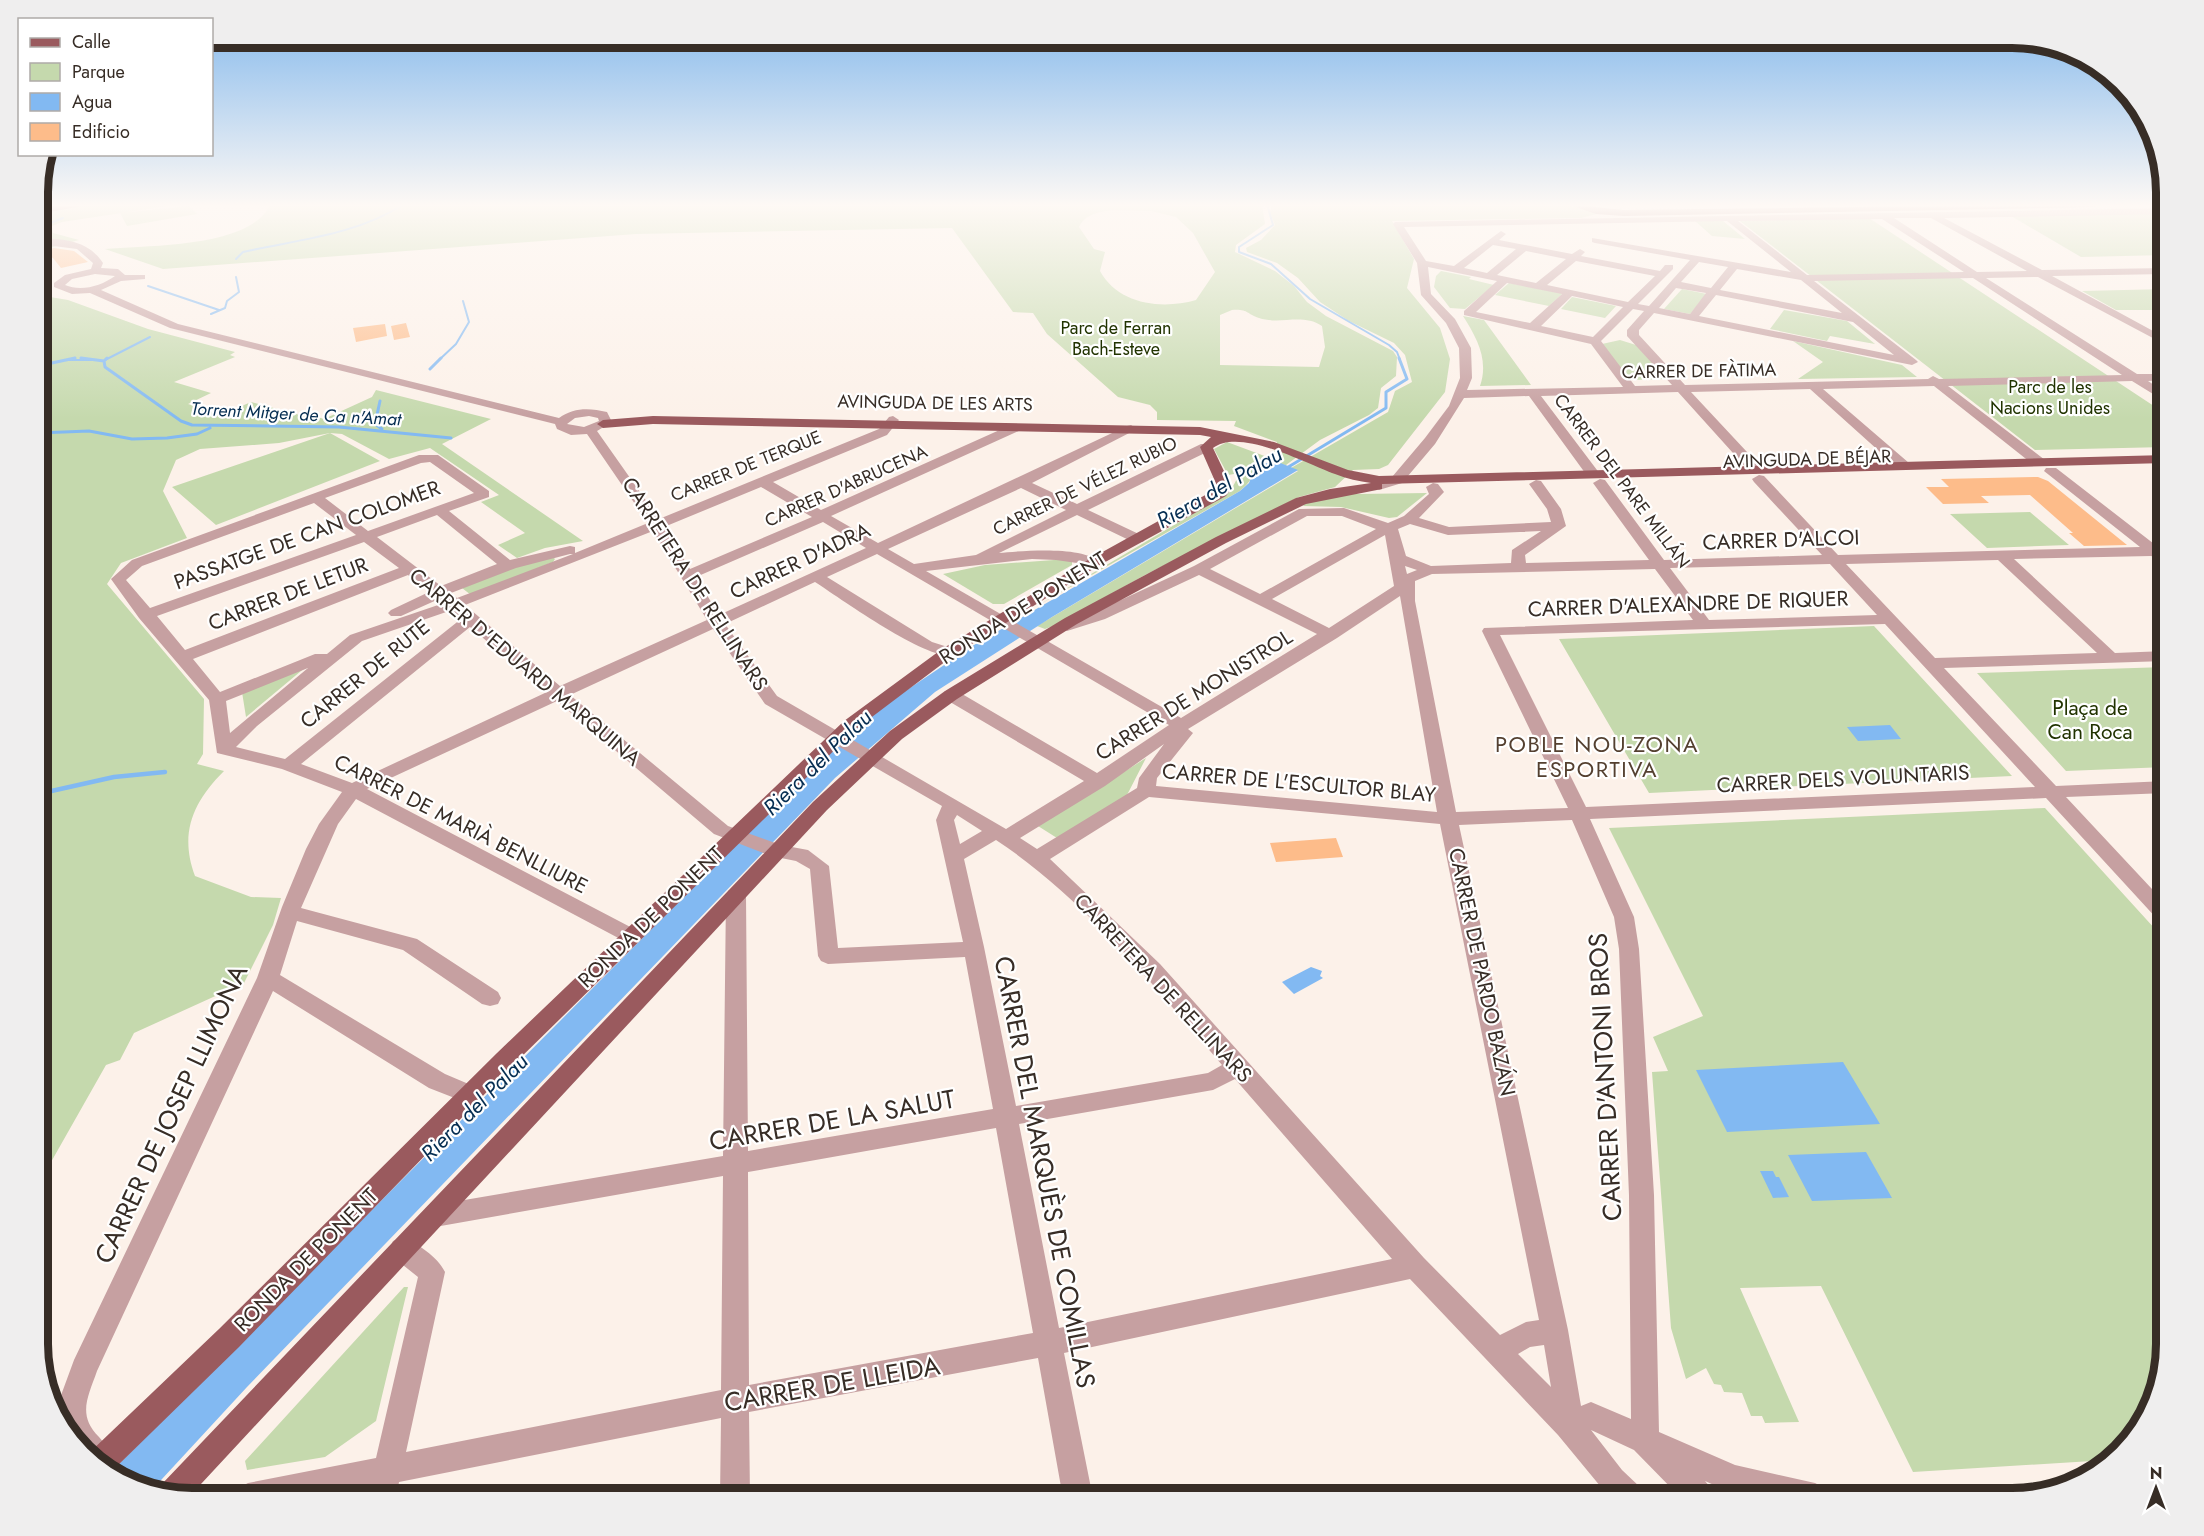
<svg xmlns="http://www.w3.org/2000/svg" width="2204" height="1536" viewBox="0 0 2204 1536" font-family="Jost,sans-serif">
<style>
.green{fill:#c5d9ad;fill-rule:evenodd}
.water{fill:#82b9f2}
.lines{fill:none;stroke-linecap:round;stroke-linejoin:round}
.stream-far2{stroke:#82b9f2;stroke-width:2}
.stream-far1{stroke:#82b9f2;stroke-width:3}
.stream{stroke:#82b9f2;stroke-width:4.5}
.building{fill:#fdbc8a}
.minor{fill:#c6a0a1;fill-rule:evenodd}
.major{fill:#9a5a5e;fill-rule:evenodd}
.highway{fill:#894046;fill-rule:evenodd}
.labels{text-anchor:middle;stroke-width:4.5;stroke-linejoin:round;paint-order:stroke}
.far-park-label{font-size:18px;fill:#213300;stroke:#fff}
.far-street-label{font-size:18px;fill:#372d26;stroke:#fff}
.far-water-label{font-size:18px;font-style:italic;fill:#052d51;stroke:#fff}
.street-label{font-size:21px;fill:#372d26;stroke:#fff}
.park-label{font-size:21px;fill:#213300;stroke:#fff}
.water-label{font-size:22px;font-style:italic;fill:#052d51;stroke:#fff}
.neighbourhood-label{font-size:22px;letter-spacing:1.5px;fill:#544030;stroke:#fff}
.near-street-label{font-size:26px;fill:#372d26;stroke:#fff}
.rim{fill:none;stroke:#372d26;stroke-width:8}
</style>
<rect width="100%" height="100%" fill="#fcf1e9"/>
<!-- green -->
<path class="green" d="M38,204H181L62,222L52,226L53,233L79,240L38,251Z
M268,204H1262L1265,224L1236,245L1235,252L1275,271L1294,286L1307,302L1326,316L1393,351L1397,357L1396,376L1381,388L1378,408L1369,415L1320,440L1286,465L1271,463L1277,442L1234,426L1236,421L1157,420V412L1150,405L1118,397L1047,334L1033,313L1013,312L952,228L636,234L163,269L105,249C147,245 247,248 269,207ZM1114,210L1151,211L1176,217L1193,233L1215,272L1196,300C1161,310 1118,304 1100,271L1105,252L1094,249L1079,227C1086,213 1100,212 1114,210ZM1232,310C1249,309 1246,314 1259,318C1280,325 1303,313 1322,326L1325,347L1319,367L1220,365V315Z
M1272,204H1560L1601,213L1581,218L1392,221L1414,259L1407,288L1440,328L1450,359L1445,392L1388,465L1379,469L1353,470L1335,487L1299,497L1145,575L1053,626L1045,629L1037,626L1298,471L1291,468L1388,412L1395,391L1412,382L1405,355L1394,343L1349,321L1320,302L1298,278L1277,263L1247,252L1246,248L1261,240L1275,225L1270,213Z
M189,206L197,214L127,226L120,213Z
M2166,213V255L2081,257L2011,216Z
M1869,218L2166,414V447L2035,450L1740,221Z
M1695,221H1723L1745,239L1712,236Z
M1441,271L1471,277L1469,279L1494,285L1465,309L1450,308L1434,287L1436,276Z
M1509,283L1561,293L1562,294L1549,306L1495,295Z
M1682,289L1707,294L1690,314L1664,309Z
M2166,289V310H2116L2082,291Z
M38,295L68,300L148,329L235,352L230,355L235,357L174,382L211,393L188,404L223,414L251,402L307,417L311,415L324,419L372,397L376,390L491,419L442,444L583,541L545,548L517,558L498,545L525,533L481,502L499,495L430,448L389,459L342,434L330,433L380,461L216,525L172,487L330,433L279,443L200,449L176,460L163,491L187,538L121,563L107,584L204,699L203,754L197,764L224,771C193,802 179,833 195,876L251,897L281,898L273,925L244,983L134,1033L120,1060L106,1065L38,1185Z
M1572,297L1616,306L1605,318L1561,309Z
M1784,310L1847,321L1875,344L1830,336L1827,341L1770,329Z
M1463,316L1484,320L1531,385L1480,386C1489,360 1477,338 1463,316Z
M1620,340L1636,345L1667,379L1632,380L1628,378L1602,344Z
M1793,341L1902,365L1917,377L1798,379L1823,362Z
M1227,442L1270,458L1251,465C1256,477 1248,484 1240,491L1037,606L1230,492L1240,473L1228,475L1214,449Z
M1354,491L1357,494L1427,493L1397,517L1389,518L1341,507L1303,506L1308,501Z
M2030,512L2069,545L1987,548L1950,514Z
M552,556L555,559L553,562L471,595L462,588L539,558Z
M1068,559L1072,561V565L1004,604H993L943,574L985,565Z
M1874,626L2012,776L1649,793L1559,639Z
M307,666L246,717L242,692Z
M2166,667V767L2066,771L1977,673Z
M1146,758L1126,797L1057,838L1038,826Z
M2045,808L2166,941V1344L2158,1393L2135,1438L2108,1460L1913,1472L1821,1286L1740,1288L1799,1422L1765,1423L1762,1416H1751L1742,1393L1724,1392L1721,1385L1714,1384L1706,1368L1686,1379L1671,1328L1652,1072L1668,1071L1653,1037L1703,1016L1609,828Z
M404,1287H408L376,1421L325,1457L247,1470L245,1461Z"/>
<!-- water -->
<path class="water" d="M1278,462L1298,470L1052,617L935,692L835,778L247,1387L150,1492L110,1473L788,792L857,728L889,702L974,645L1240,491L1249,483L1253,473L1250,465Z
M1890,725L1901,739L1858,741L1847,727Z
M1311,967L1322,971L1320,976L1323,978L1294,994L1282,982Z
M1843,1062L1880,1124L1727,1132L1696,1070Z
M1866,1152L1892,1198L1812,1201L1788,1155Z
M1760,1171H1773L1776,1177H1779L1789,1197L1773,1198Z"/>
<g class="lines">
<!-- stream-far2 -->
<path class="stream-far2" d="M1267,204L1273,225L1239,247V252L1271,264L1310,299L1389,345L1397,352L1400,360
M38,228L63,218
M236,259L243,252C296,240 357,235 404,204
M38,273L49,274
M148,286L219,310
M211,314L225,308L227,301L239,292L236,277
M68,360H94
M105,360L150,337
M439,360L456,344L469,322L463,301"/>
<!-- stream-far1 -->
<path class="stream-far1" d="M81,358L104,361
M107,358L104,361L105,367L181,421L192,425L339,427L451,438
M38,366L75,358
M430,369L441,358
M380,401L375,424L382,429
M38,433L89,431L132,439L167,438L197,434L210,428
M1285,469L1386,408V392L1407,379L1399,358"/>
<!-- stream -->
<path class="stream" d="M38,794L114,777L165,772"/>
</g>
<!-- building -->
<path class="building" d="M54,248L74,251L88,262L61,268L53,258L40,252Z
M406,323L410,337L394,340L391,326Z
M385,324L387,336L356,342L353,328Z
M2038,477L2048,481L2127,545L2084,546L2069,533H2073L2030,495L1981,496L1989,503L1943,504L1926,487H1949L1941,479Z
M1336,838L1343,857L1276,862L1270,843Z"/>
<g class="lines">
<!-- minor -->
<path class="minor" d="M2166,208V214L1944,218L2042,270L2166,268V274L2052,276L2166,338V345L2038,277L1986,278L2137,374H2166V380L2148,381L2166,393V402L2132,381L1948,386L2045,460V466H2035L1934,386L1823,389L1909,463L1911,466L1904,470L1899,469L1810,389L1691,392L1761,467L1763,470L1756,474L1751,473L1678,392L1541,396L1600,474L1593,478L1588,477L1529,396L1464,398L1435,444L1402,483L1379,490L1372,486L1392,477L1425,438L1449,406L1460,378L1459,348L1446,323L1421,295L1417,263L1393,224L1395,222ZM1894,218H1931L2027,271L1977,272ZM1882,219L1964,272L1807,275L1738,221ZM1727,221L1791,272L1592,238V242L1595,243L1690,260L1649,306L1638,304L1673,269V265H1665L1660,271L1581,256L1585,252L1580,249L1572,254L1499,240L1506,234L1501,231L1454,266L1426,261L1404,227ZM1493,245L1516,249L1487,273L1464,268ZM1526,251L1566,259L1536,283L1497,275ZM1576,261L1655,276L1628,302L1547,285ZM1699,262L1728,267L1711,288L1681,282ZM1428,267L1497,281L1464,311V315L1591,344L1623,387L1467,390L1472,378L1471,348L1455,319L1431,294ZM1737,269L1801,280L1842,313L1720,290ZM1973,278L2122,375L1939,379L1933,376L1928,379L1685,385L1639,335V330L1654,313L1912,365L1918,362L1916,360L1814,281ZM1507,283L1562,294L1530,323L1476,312ZM1676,288L1706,293L1690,314L1659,308ZM1716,295L1853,322L1894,355L1699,316ZM1572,296L1623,307L1593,337L1541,326ZM1633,309L1644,311L1627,330V336L1672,385L1635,386L1601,341Z
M38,238C64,239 88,240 103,263L101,268L118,269L125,275H145V279L121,281L101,290L178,324L559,418C574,407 590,408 607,412L612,422L597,431L659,519L879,429L889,417L893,416L899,420L887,435L773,482L821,510L1013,424H1021V430L831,516L878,543L1127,426L1131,425L1137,429L1032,483L1077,504L1201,444H1211V450L1088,510L1143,536L1145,539L1143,542H1133L1077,515L999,553C1022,551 1084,545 1100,563L1098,566L1056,560L1032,559L926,571L1181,718L1317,634L1199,575L1105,619L1067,631L1059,626L1061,623L1093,613L1194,566L1299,509L1344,508L1388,523L1404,516L1429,494L1426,487L1433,483L1438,484L1444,492L1419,518L1449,527L1551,522L1547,509L1529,484L1536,480L1541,481L1561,509L1566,526L1525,555L1526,563L1649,560L1593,483L1600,479L1605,480L1664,560L1822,555L1754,482L1752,479L1759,475L1764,476L1838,555L2140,547L2044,471L2046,468H2056L2158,547H2166V555L2158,558L2151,556L2014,559L2115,653L2166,651V661L1944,668L2056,786L2166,781V793L2066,797L2166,904V923L2159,921L2046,798L1590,819L1634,917L1639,949L1654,1195L1659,1432L1735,1465L1815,1483L1825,1488L1830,1498H1754L1734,1494L1705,1481L1711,1488L1716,1498H1681L1634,1450L1591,1430L1622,1470L1641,1488L1646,1498H1610L1558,1435L1410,1279L1064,1353L1093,1498H1063L1038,1358L749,1412L750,1498H720L721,1418L399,1482L396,1498H366L368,1489L319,1498H233L238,1488L248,1483L376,1458L418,1277L393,1257L389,1249L393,1241L402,1237C417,1243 438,1257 445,1272L406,1452L721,1390L723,1176L435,1227L426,1224L422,1216L426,1208L435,1205L723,1156L726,895L729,890H743L746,895L748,1151L993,1109L965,957L828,964L821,961L818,956L810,869L796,861L771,856L714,834L557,701L367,789L638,931L641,936L638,941L631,943L624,941L356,799L338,824L301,908L417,939L498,992L501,998L498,1004L490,1006L482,1004L403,950L297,921L280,975L445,1074L478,1088L482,1095L478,1102L470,1104L429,1088L273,991L97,1371C88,1397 77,1415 99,1437C106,1445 111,1450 116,1460L111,1470L108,1472L98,1467L57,1417L60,1398L74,1360L257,978L282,907L306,849L319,824L342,792L282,769L217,753L209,700L139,618L111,579L132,560L419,455H438L489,491V497L449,511L510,560L570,546L575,547V553L648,523L587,434L571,435L557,429L555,424L170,328L90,293L72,294L54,287V283L65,275L91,269L93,263L77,249L38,244ZM95,274L115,276C101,286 81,292 65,285L72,279ZM589,416L598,418L599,421L584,427L567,424L575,418ZM430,462L474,493L368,531L325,498L421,463ZM761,487L812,517L690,569L664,527ZM1021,488L1066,510L976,555L914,564L888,549ZM314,503L356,535L150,608L126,580L142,566ZM437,515L497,564L441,586L377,537ZM1307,516H1342L1376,529L1260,594L1210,569ZM823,522L866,548L719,615L696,577ZM1410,524L1448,535L1541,531L1512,550L1511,563L1431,566L1406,556L1398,529ZM653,531L707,620L560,686L465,605ZM1385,535L1394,586L1329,628L1272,599ZM364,542L399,568L185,650L157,616ZM570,554H573L457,598L451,593L516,568ZM877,554L1169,725L1097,773L957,691H945L943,695L945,699L1084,781L1006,829L777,696L725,624L815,582C840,598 928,662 954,655L956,652L954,649L932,642L827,577ZM1998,560L2097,653L1935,658L1846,564ZM1830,564L1877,615L1709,620L1670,568ZM1405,566L1417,570L1407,574ZM1655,569L1693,620L1484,628L1482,631L1568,808L1456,812L1415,601V581L1432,574ZM408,575L429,592L391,610L388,613L391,616H401L439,599L444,603L350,635L327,654H315L220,692L193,659ZM1400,596L1437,812L1156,786L1157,778L1193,733L1188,729L1337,638ZM452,610L461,619L285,759L236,747L257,726L362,641ZM1885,624L2035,787L1586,807L1500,635ZM470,627L547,692L352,783L301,764ZM713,629L765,704L942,806L936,820L963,942L838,948L829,866L808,850L781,845L728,826L570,695ZM308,668L230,733L226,701ZM1164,744L1139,778L1137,788L1037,849L1020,838L1105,786ZM1149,797L1440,824L1539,1320L1526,1322L1500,1335L1424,1258L1160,964L1050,859ZM957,815L982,831L960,844L954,820ZM1572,820L1614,917L1619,949L1629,1195L1631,1419L1591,1402L1581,1406L1568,1330L1459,825ZM996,840C1084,898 1153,985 1222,1065L1208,1073L1016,1106L984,947L964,859ZM1235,1079L1392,1259L1059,1328L1019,1124L1213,1090ZM996,1128L1033,1333L749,1385L748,1172ZM1544,1345L1551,1387L1518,1354L1530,1347Z"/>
<!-- major -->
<path class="major" d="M1567,204L1624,210L2098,204L2094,207L1624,216L1596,214Z
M653,416L1200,427L1274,442L1348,470L1379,476L2166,455V463L1382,484V489L1306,504L1226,543L1077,624L957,699L902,739L827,810L188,1498L157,1493L161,1485L813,802L890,731L945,691L1065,618L1216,537L1296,498L1330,489L1371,483C1359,481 1347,479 1335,474C1306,464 1240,427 1213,448L1232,488L1226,496L1098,566L954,655L856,729L513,1065L239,1347L110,1473L98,1467L88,1454L219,1329L497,1053L844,721L942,649L1088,560L1218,488L1200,447L1211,437L1200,435L653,424L603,428L597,424L603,420Z"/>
<!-- highway -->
<path class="highway" d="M68,204H94L38,214V208Z"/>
</g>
<!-- sky -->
<linearGradient id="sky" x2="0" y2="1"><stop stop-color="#7fb6ec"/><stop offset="0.49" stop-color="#fef9f5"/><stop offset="1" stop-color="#fef9f5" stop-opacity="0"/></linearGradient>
<rect width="2204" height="419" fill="url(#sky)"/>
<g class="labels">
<!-- far-park labels -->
<g class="far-park-label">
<text x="1116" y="334">Parc de Ferran<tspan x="1116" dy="21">Bach-Esteve</tspan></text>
<text x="2050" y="393">Parc de les<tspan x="2050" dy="21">Nacions Unides</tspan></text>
</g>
<!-- far-street labels -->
<g class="far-street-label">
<text transform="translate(1699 371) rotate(-1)" y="6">CARRER DE FÀTIMA</text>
<text transform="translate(935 403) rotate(1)" y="6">AVINGUDA DE LES ARTS</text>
<text transform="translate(1807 459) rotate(-2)" y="6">AVINGUDA DE BÉJAR</text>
<text transform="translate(746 466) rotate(-22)" y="6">CARRER DE TERQUE</text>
<text transform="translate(1622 481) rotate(53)" y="6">CARRER DEL PARE MILLÁN</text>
<text transform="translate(846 486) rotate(-24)" y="6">CARRER D'ABRUCENA</text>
<text transform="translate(1085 486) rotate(-26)" y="6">CARRER DE VÉLEZ RUBIO</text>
</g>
<!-- far-water labels -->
<g class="far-water-label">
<text transform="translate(296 414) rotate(3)" y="6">Torrent Mitger de Ca n'Amat</text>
</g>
<!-- street labels -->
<g class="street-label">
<text transform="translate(307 535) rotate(-20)" y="7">PASSATGE DE CAN COLOMER</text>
<text transform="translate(1781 540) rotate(-2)" y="7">CARRER D'ALCOI</text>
<text transform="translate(800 561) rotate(-25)" y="7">CARRER D'ADRA</text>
<text transform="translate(695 584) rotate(57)" y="7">CARRETERA DE RELLINARS</text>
<text transform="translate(288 594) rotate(-21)" y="7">CARRER DE LETUR</text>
<text transform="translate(1688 604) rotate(-2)" y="7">CARRER D'ALEXANDRE DE RIQUER</text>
<text transform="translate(1023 608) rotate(-32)" y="7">RONDA DE PONENT</text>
<text transform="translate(525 667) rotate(40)" y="7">CARRER D'EDUARD MARQUINA</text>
<text transform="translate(365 674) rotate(-39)" y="7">CARRER DE RUTE</text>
<text transform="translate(1194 695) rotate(-32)" y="7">CARRER DE MONISTROL</text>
<text transform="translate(1843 779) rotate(-3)" y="7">CARRER DELS VOLUNTARIS</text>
<text transform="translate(1299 783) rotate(5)" y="7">CARRER DE L'ESCULTOR BLAY</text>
<text transform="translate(461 824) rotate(27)" y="7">CARRER DE MARIÀ BENLLIURE</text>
<text transform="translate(651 917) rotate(-44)" y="7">RONDA DE PONENT</text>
<text transform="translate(1482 972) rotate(78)" y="7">CARRER DE PARDO BAZÁN</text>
<text transform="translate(1163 988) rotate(47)" y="7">CARRETERA DE RELLINARS</text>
<text transform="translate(306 1260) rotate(-45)" y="7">RONDA DE PONENT</text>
</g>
<!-- park labels -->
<g class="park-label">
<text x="2090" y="715">Plaça de<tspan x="2090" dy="24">Can Roca</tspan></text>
</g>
<!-- water labels -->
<g class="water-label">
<text transform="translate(1219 487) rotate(-30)" y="8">Riera del Palau</text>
<text transform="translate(817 762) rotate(-44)" y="8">Riera del Palau</text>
<text transform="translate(474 1107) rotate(-45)" y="8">Riera del Palau</text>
</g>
<!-- neighbourhood labels -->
<g class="neighbourhood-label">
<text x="1597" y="752">POBLE NOU-ZONA<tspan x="1597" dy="25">ESPORTIVA</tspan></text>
</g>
<!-- near-street labels -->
<g class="near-street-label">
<text transform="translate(1605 1077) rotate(-93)" y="9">CARRER D'ANTONI BROS</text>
<text transform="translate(171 1114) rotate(-65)" y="9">CARRER DE JOSEP LLIMONA</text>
<text transform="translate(832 1120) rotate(-10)" y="9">CARRER DE LA SALUT</text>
<text transform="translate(1045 1172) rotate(79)" y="9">CARRER DEL MARQUÈS DE COMILLAS</text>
<text transform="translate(832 1384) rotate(-10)" y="9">CARRER DE LLEIDA</text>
</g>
</g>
<!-- crop -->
<path d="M0 0H2204V1536H0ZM192 48H2012A144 144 0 0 1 2156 192V1344A144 144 0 0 1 2012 1488H192A144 144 0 0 1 48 1344V192A144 144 0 0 1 192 48Z" fill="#efeeee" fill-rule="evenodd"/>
<path class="rim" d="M192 48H2012A144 144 0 0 1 2156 192V1344A144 144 0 0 1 2012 1488H192A144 144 0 0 1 48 1344V192A144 144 0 0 1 192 48Z"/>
<!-- legend -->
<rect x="18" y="18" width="195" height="138" fill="#ffffff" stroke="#afaba8" stroke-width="1.5"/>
<rect x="30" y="38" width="30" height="9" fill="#9a5a5e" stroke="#afaba8" stroke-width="1.5"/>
<text x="72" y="48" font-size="18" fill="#372d26">Calle</text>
<rect x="30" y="63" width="30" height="18" fill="#c5d9ad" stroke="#afaba8" stroke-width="1.5"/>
<text x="72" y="78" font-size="18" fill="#372d26">Parque</text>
<rect x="30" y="93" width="30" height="18" fill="#82b9f2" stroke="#afaba8" stroke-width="1.5"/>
<text x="72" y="108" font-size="18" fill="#372d26">Agua</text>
<rect x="30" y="123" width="30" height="18" fill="#fdbc8a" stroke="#afaba8" stroke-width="1.5"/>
<text x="72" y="138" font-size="18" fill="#372d26">Edificio</text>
<!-- north arrow -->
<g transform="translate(2156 1488)" stroke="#ffffff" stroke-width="4.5" paint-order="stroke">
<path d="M0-4.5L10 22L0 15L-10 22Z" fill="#372d26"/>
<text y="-9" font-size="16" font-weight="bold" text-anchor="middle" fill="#372d26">N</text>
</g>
</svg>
